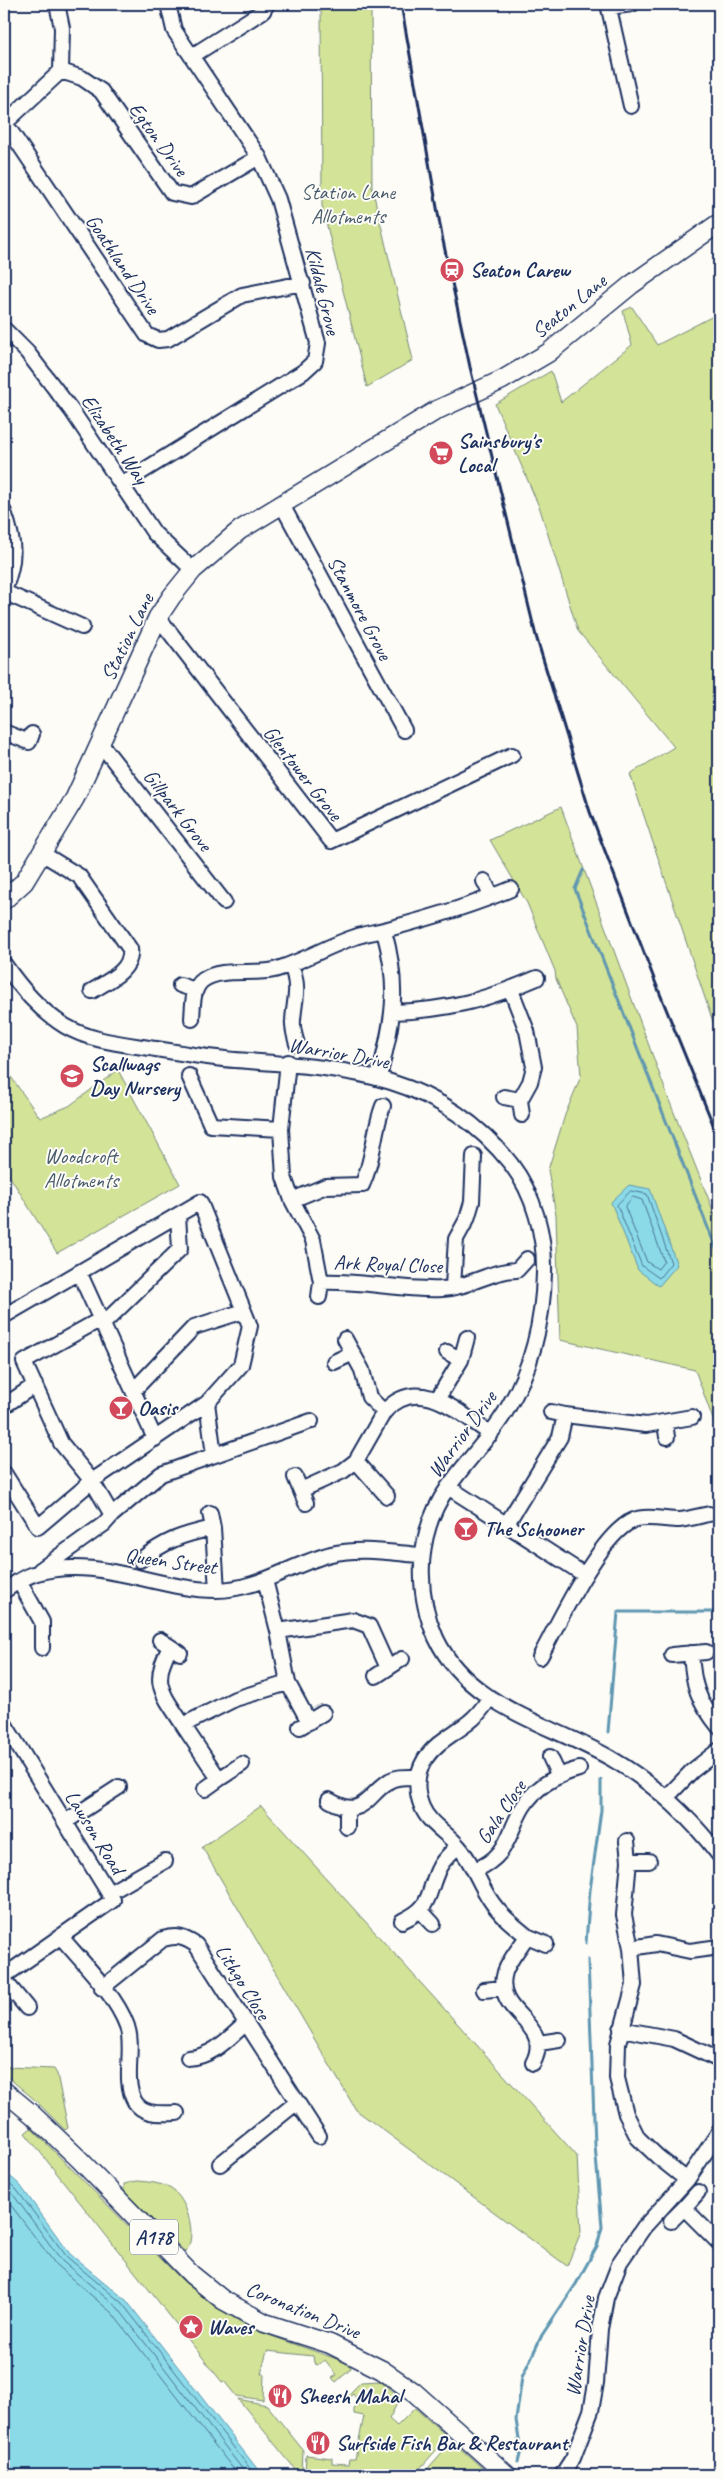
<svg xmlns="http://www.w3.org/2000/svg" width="723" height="2479" viewBox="0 0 723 2479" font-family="Caveat,sans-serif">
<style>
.green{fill:#d3e397;stroke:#77897a}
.water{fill:#8bdae8;stroke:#5e96b1}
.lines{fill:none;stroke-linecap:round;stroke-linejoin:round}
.shore{stroke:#487395;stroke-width:1}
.stream{stroke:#5e96b1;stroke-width:3}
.minor-casing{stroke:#1b2f5e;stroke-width:18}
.major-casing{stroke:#1b2f5e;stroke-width:21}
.minor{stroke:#fdfcf7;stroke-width:14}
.major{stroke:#fdfcf7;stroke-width:18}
.rail{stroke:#1b2f5e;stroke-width:3}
.labels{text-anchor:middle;stroke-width:4;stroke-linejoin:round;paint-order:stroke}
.shield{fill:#fdfcf7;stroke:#5f6c8c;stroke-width:1}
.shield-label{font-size:20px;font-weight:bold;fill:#1b2f5e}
.street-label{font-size:21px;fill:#1b2f5e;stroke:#fdfcf7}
.park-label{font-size:21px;fill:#495c6c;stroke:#fdfcf7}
.poi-label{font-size:21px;font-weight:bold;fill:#1b2f5e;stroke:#fdfcf7;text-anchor:start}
</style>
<rect width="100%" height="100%" fill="#fdfcf7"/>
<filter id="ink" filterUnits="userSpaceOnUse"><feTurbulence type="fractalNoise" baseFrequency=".02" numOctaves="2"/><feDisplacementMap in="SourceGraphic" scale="10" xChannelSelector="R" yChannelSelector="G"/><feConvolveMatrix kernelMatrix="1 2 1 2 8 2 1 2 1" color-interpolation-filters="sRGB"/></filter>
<g filter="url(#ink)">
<!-- green -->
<path class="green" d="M321,4H371L372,187L413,360L367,387L322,206Z
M632,307L657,345L719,313V1040L630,774L674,747L578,631L540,509L495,404L551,371L561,402L632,345L623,311Z
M561,807L669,1100L719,1225V1436L695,1370L560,1340L556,1215L548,1170L565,1115L581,1076L577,1028L556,979L555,971L527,903L490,840Z
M4,1067L40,1118L69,1106L118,1070L180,1184L57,1253L4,1167Z
M261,1806L577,2156L581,2232L567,2266L356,2110L202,1847Z
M7,2067L54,2069L57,2074L68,2128L65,2130L35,2100L4,2074Z
M31,2128L182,2280L213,2305L252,2329L345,2362L350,2365L351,2369L336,2382L332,2378L337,2375L325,2360L317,2365L314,2363L313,2356L267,2351L261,2374H264L263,2400L236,2396L224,2381L222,2382L25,2133Z
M137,2181C150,2182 165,2183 175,2192C188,2204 197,2236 186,2251L183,2250L124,2191V2184Z
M380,2381L400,2398L389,2419L397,2426L415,2408L448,2437L414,2475H305L306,2455L332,2458V2463L348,2464L349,2459H355L364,2416L354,2414V2408L360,2403L353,2394L347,2399L346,2397L361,2382Z
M238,2399L267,2405L303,2450L302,2475H300Z
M452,2441L490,2475H422Z"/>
<!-- water -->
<path class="water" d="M629,1185L650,1189L677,1265L659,1286L638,1270L611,1202Z
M4,2171L20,2185L70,2254L126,2300L262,2475H4Z"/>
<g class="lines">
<!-- shore -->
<path class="shore" d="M631,1191L647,1194L671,1263L659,1278L642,1266L617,1205Z
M633,1197L642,1200L664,1261L658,1269L647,1262L625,1207Z
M4,2178L16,2189L67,2257L122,2303L255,2475
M4,2186L12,2193L62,2261L118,2308L247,2475
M4,2196L56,2265L112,2313L238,2475"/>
<!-- stream -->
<path class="stream" d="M583,870L575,889L719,1256
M608,1732L618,1612H719
M586,1943L590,1890L601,1810V1780
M518,2462L521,2451L516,2420L522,2377L542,2335L576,2284L597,2246L602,2227L595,2145L588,1960"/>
<defs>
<path id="minor" d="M608,4L631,106
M609,7L632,4
M192,56L263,11L267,4
M61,71L82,78L101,91L172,193L191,197L259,157
M5,123L147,335L158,340L168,339L242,295L303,283
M4,124L61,71L62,28L57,4
M4,329L27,352L72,411L154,533L193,570
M122,484L303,372L315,361L318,343L278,199L259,157L174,30L168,4
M282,505L404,730
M4,512C15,543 16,560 4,590
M4,592L82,627
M158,617L331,841L512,755
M4,732L29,742L32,734
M100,743L224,902
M43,854L79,876L130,949C133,970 108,981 92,991
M484,881L492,897
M4,964C21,988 39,1010 65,1026C92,1042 126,1044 156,1049C182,1053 208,1058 235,1060C342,1068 438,1072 511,1164C534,1194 545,1235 544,1273C543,1321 532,1369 506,1411C490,1438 467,1460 449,1486C417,1530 414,1589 436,1638C469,1708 550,1723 612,1759C655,1784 689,1816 719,1855
M291,964C300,990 295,995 293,1020C292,1028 295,1037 297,1044
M180,985L195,990
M511,990L527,1031L534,1067L530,1082L520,1100L522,1115
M393,1012C449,1010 486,1000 537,978
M192,1019C193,1006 192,988 203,980C221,967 252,975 274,970C302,962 327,946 355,937C366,933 377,932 388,929C430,918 471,906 511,889
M189,1076L211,1125L281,1129L284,1177L292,1200L313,1240L321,1282C362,1280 403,1291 442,1289C468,1288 491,1270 517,1270L527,1259
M379,1077C393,1020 400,989 384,931
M504,1097L520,1100
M281,1129L288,1062
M292,1200L326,1186L362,1185C374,1160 373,1132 383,1106
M79,1272L155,1439
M453,1286L456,1239L467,1219L472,1202L474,1156
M319,1297L321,1282
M4,1316L200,1202L250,1326L241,1365L207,1403L92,1481L38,1527L4,1473
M103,1324L180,1249L178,1215
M345,1339L362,1370L369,1397L384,1412
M447,1352L461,1360
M334,1362L353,1353
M133,1391L194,1327L244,1311
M438,1398L461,1360L467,1338
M207,1403L214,1455
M4,1406L35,1385
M551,1412L565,1415
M665,1423L667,1437
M356,1461L387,1496
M295,1477L306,1503
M448,1487L585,1575
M301,1490L343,1471L356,1461L384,1412C419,1373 459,1413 491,1434
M210,1513L213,1528
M112,1515L161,1474L311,1421
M506,1525L560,1437L565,1415L646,1425L692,1417
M140,1560C167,1540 181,1535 213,1528L217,1590
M40,1570L104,1524L112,1515L92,1481L61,1443L24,1362L101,1319
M19,1581L42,1622V1648
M4,1591C14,1584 25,1576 37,1573C96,1555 157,1590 216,1590C258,1590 292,1564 331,1554C361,1547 392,1553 422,1555
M278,1631L353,1620L369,1626L388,1668
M160,1640L180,1653
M170,1647C150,1684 163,1693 183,1725L235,1699L288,1683L278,1631L265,1580
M691,1653C693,1686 698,1701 719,1727
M672,1655L706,1652
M540,1657C558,1624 600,1533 634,1520C646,1515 666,1520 679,1520C689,1519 699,1516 709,1514
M376,1676L402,1659
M288,1683L309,1722
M489,1699C483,1708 477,1716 469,1722C454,1734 436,1742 425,1759C416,1774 415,1790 422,1807C429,1824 446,1832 458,1846C472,1861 478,1881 489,1898C499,1914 513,1925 527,1936C520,1948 510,1958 505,1972C492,2016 555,2021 533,2063
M4,1723L113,1900L4,1976
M183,1725L219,1779L242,1764
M300,1727L323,1713
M550,1757L558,1774
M205,1789L219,1779
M667,1797L692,1771L719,1750
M329,1800C364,1820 365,1797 389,1781C397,1776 408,1777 417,1777
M65,1822L119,1787
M347,1827V1809
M627,1841L629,1861L624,1915L631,1948L634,1985L618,2044L617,2078L626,2114L638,2138L658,2157L687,2180
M629,1861H649
M475,1870C509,1856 507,1834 523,1807C536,1786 556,1775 579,1769
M109,1893L165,1861
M421,1911L433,1924
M402,1921C432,1907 426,1897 438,1870C442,1860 451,1853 458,1846
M527,1936L546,1944
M61,1937C82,1962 116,1995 127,2026C135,2049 122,2080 135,2102C144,2116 162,2113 177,2113
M631,1948L656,1944L690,1951L719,1947
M4,1980L27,2008
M102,1988L163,1939C177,1935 184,1937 196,1945L319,2136
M484,1990L503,1988
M621,2029L674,2039L719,2060
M539,2043L559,2040
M188,2058C212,2057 228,2039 245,2024
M220,2164L296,2103
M684,2208L698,2192
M671,2221L684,2208L719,2243
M562,2475L573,2458L591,2411L596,2383L600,2329L606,2298L620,2262L644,2227L687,2180L719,2132"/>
<path id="major" d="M4,900L24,882L75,798L158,617L172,596L193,570L240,530L437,410L502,380L548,353L631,285L719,223
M4,2091L33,2115L79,2159L192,2275L223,2300L265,2323L330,2344L382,2370L414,2392L507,2475"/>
</defs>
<!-- minor casing -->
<use href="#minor" class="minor-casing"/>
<!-- major casing -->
<use href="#major" class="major-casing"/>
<!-- minor -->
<use href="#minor" class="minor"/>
<!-- major -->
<use href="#major" class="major"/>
<!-- rail -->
<path class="rail" d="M401,4L442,236L470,367L536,636L590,812L656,984L719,1139"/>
</g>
</g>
<!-- icons -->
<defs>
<symbol id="station-disc" viewBox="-11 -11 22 22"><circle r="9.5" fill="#d1495b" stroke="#fdfcf7"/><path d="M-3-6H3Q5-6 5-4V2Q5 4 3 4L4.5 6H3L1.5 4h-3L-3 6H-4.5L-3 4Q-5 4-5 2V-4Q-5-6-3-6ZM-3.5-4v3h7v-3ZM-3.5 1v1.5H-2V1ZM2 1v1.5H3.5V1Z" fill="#fff"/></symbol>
<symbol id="supermarket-disc" viewBox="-11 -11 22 22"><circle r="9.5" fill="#d1495b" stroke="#fdfcf7"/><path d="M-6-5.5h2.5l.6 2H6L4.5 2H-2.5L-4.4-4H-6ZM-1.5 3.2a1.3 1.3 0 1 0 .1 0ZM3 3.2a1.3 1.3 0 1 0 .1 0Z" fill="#fff"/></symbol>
<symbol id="school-disc" viewBox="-11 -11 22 22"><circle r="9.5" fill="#d1495b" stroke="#fdfcf7"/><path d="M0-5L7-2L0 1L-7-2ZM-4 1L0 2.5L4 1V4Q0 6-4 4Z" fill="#fff"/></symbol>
<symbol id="bar-disc" viewBox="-11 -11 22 22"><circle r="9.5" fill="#d1495b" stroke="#fdfcf7"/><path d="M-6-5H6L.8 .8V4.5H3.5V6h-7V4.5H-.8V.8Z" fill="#fff"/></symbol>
<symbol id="sight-disc" viewBox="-11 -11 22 22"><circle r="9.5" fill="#d1495b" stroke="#fdfcf7"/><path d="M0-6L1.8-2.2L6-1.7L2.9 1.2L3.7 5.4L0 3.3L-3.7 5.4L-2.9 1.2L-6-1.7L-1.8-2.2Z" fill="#fff"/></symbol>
<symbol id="restaurant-disc" viewBox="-11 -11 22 22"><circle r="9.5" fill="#d1495b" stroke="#fdfcf7"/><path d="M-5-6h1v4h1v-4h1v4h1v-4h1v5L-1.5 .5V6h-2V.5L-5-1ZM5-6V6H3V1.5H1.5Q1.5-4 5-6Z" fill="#fff"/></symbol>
</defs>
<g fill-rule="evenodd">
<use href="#station-disc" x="438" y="256" width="28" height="28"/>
<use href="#supermarket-disc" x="427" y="439" width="28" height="28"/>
<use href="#school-disc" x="58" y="1062" width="28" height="28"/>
<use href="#bar-disc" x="107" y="1394" width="28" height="28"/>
<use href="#bar-disc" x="452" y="1515" width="28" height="28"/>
<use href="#sight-disc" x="177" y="2313" width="28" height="28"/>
<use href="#restaurant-disc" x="266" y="2382" width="28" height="28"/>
<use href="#restaurant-disc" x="304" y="2429" width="28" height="28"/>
</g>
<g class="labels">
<!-- shield labels -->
<rect class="shield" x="130" y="2219.5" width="48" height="35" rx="4"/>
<g class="shield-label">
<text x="154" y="2244">A178</text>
</g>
<!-- street labels -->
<g class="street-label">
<text transform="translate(159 139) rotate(54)" y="7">Egton Drive</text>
<text transform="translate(123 264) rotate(56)" y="7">Goathland Drive</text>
<text transform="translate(323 291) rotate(76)" y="7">Kildale Grove</text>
<text transform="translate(569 306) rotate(-39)" y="7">Seaton Lane</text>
<text transform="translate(115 439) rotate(56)" y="7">Elizabeth Way</text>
<text transform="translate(360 608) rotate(62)" y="7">Stanmore Grove</text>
<text transform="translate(127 637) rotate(-64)" y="7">Station Lane</text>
<text transform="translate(303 773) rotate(52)" y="7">Glentower Grove</text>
<text transform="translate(178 810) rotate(52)" y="7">Gillpark Grove</text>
<text transform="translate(339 1053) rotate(10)" y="7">Warrior Drive</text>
<text transform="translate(388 1264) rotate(2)" y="7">Ark Royal Close</text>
<text transform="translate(462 1434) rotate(-54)" y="7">Warrior Drive</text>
<text transform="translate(171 1561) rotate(8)" y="7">Queen Street</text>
<text transform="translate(501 1812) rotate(-56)" y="7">Gala Close</text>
<text transform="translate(95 1832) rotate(58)" y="7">Lawson Road</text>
<text transform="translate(243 1982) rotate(58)" y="7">Lithgo Close</text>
<text transform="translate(303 2310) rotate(22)" y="7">Coronation Drive</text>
<text transform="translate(580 2346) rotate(-81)" y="7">Warrior Drive</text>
</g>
<!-- park labels -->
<g class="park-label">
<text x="348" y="199">Station Lane<tspan x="348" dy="24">Allotments</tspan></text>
<text x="81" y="1163">Woodcroft<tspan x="81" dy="24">Allotments</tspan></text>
</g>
<!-- poi labels -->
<g class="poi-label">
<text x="470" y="277">Seaton Carew</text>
<text x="458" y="448">Sainsbury's<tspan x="458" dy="24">Local</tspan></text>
<text x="90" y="1071">Scallwags<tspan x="90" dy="24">Day Nursery</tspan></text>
<text x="138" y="1415">Oasis</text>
<text x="484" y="1536">The Schooner</text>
<text x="208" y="2334">Waves</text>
<text x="298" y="2403">Sheesh Mahal</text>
<text x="336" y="2450">Surfside Fish Bar &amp; Restaurant</text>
</g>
</g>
<!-- margin -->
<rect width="723" height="2479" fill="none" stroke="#fdfcf7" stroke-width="20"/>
<rect x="10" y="10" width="703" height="2459" fill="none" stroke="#1b2f5e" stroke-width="2" filter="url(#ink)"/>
</svg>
